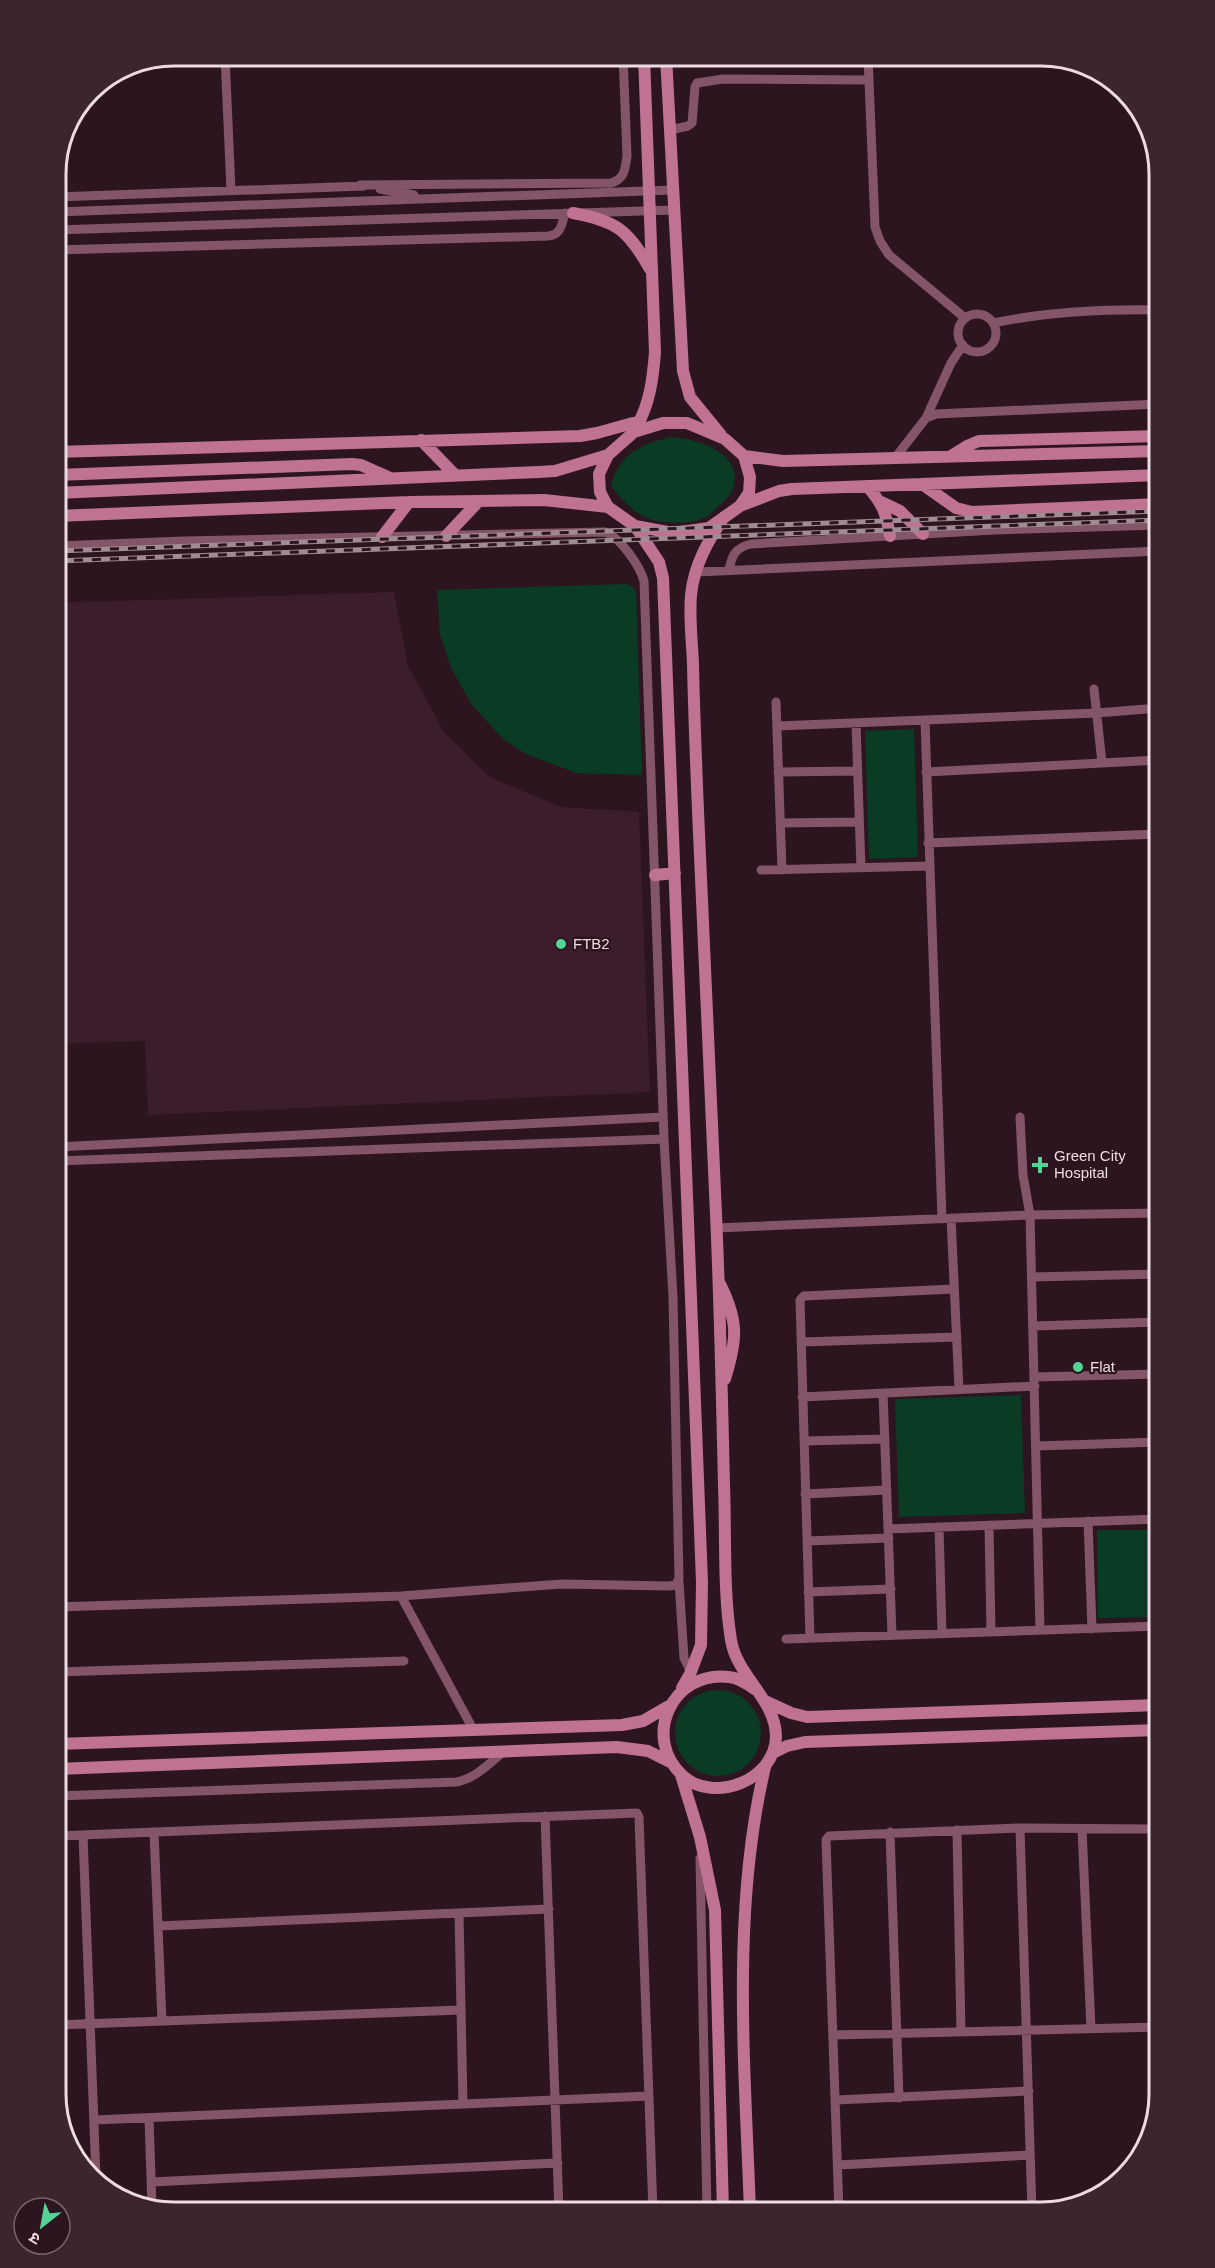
<svg xmlns="http://www.w3.org/2000/svg" width="1215" height="2268" viewBox="0 0 1215 2268" font-family="Helvetica,'Noto Sans Devanagari',sans-serif">
<style>
.built{fill:#3c1d2b}
.green{fill:#0a3b25}
.lines{fill:none;stroke-linecap:round;stroke-linejoin:round}
.street{stroke:#845468;stroke-width:9}
.secondary{stroke:#c07293;stroke-width:12}
.rail-casing{stroke:#a08c94;stroke-width:5}
.rail{stroke:#2d151f;stroke-width:3;stroke-dasharray:9;stroke-linecap:butt}
.poi-dot{fill:#54d396;stroke:#2d151f;stroke-width:2}
.labels{text-anchor:middle;stroke-width:4.5;stroke-linejoin:round;paint-order:stroke}
.poi-label{font-size:15px;fill:#ecdbe1;stroke:#2d151f;text-anchor:start}
.rim{fill:none;stroke:#ecdbe1;stroke-width:3}
</style>
<rect width="100%" height="100%" fill="#2d151f"/>
<!-- built -->
<path class="built" d="M394,592L408,666L444,732L491,778L561,807L639,812L650,1092L148,1115L145,1041L56,1044V603Z"/>
<!-- green -->
<path class="green" d="M672,437C686,439 700,441 713,448C740,463 742,487 719,506C714,510 709,516 704,518C691,525 654,524 641,515C629,508 620,497 611,486C619,453 641,444 672,437Z
M628,584L636,590L642,775L577,773L526,754L503,739L472,705L451,668L440,634L437,590Z
M914,729L918,857L869,859L865,731Z
M1021,1395L1025,1513L899,1517L895,1399Z
M1097,1530H1156L1157,1617L1098,1618Z
M675 1733a43 43 0 1 1 86 0a43 43 0 1 1-86 0Z"/>
<g class="lines">
<!-- street -->
<path class="street" d="M225,56L231,190
M868,56L875,227L880,241L889,255L965,318
M670,130L688,126L692,123L695,87L697,83L723,79L869,80
M360,185L611,183C625,179 625,169 627,156L623,56
M380,189L414,195
M56,197L364,186
M56,212L673,190
M56,230L674,210
M56,250L548,236C561,235 562,224 565,213
M958 333a19 19 0 1 1 38 0a19 19 0 1 1-38 0Z
M993,323C1047,312 1105,309 1159,310
M926,418L951,363L963,345
M895,458L926,418L936,414L1159,404
M729,570C732,555 735,548 751,544L994,530L1159,525
M696,572L1159,551
M776,702L782,870
M925,720L942,1219
M856,723L861,868
M777,726L1097,713L1159,708
M1102,763L1159,760
M778,772L857,771
M926,772L1102,763L1094,689
M780,823L859,822
M928,843L1159,834
M761,870L929,866
M1020,1117L1023,1175L1030,1215L1040,1630
M56,1147L663,1117
M56,1161L664,1139
M951,1218L959,1389
M716,1228L1030,1215L1159,1213
M1032,1277L1159,1274
M1033,1326L1159,1322
M801,1342L957,1337
M1035,1377L1159,1374
M883,1393L892,1635
M802,1397L1035,1386
M804,1441L885,1439
M1037,1446L1159,1442
M805,1494L887,1490
M1088,1521L1092,1629
M989,1525L991,1632
M939,1527L942,1633
M888,1529L1159,1519
M807,1541L889,1538
M679,1582L684,1658L691,1672
M808,1592L891,1589
M401,1596L474,1731
M56,1607L401,1596L562,1584L669,1586L676,1585L679,1578L673,1297L664,1139L644,581C640,566 620,537 605,532L184,541L56,546
M810,1638L800,1300L804,1296L954,1289
M786,1639L1159,1626
M56,1672L404,1661
M1152,1731L1159,1751
M56,1796L457,1782C475,1778 488,1765 502,1753
M545,1816L559,2212
M1020,1828L1032,2212
M1082,1829L1091,2028
M957,1830L961,2032
M154,1832L162,2021
M890,1832L899,2098
M83,1835L96,2178
M56,1836L637,1813L639,1817L653,2212
M700,1858L707,2212
M459,1913L463,2104
M158,1926L549,1909
M56,2025L461,2010
M833,2035L1159,2027
M836,2100L1029,2091
M149,2118L152,2207
M94,2120L649,2096
M838,2165L1030,2155
M151,2182L558,2163
M839,2212L826,1840L829,1836L1020,1828L1153,1829L1156,1831L1158,1839L1159,1873"/>
<!-- secondary -->
<path class="secondary" d="M666,56L683,371L690,397L721,435
M573,213C617,221 628,230 650,269
M637,426C650,403 653,378 655,352L644,56
M421,440L455,475
M56,452L580,436L597,433L640,421
M744,456L783,461L1159,451
M951,456L967,446L979,441L1159,436
M56,475L352,464L361,465L388,477
M922,484L956,508L972,512L1159,504
M867,486C883,504 886,513 890,536
M56,493L539,472L555,471L608,455
M881,502L900,511L923,534
M740,506L779,491L792,489L1159,475
M56,516L409,502L544,500L608,507L635,526L673,533L709,528L740,506L749,493L750,477L744,456L725,439L687,423H663L634,432L608,455L599,474L600,492L608,507
M724,517C708,541 694,565 691,595C689,617 692,641 693,664C694,713 696,762 698,811C704,946 710,1080 716,1214C720,1305 722,1395 724,1485C726,1537 723,1590 731,1640C737,1677 776,1699 776,1737C775,1780 714,1804 683,1776C641,1738 672,1670 729,1677C739,1678 748,1684 756,1690
M635,526L659,562L663,578L702,1582L701,1645L690,1674L682,1688
M446,536L478,502
M382,537L409,502
M655,875L675,873
M720,1284C739,1322 737,1340 725,1379
M765,1701L791,1713L807,1717L1159,1705
M56,1744L622,1725L643,1721L669,1706
M773,1753L787,1746L805,1742L1159,1730
M56,1769L617,1747L648,1751L670,1762
M681,1775L700,1837L715,1910L723,2212
M750,2212C745,2066 731,1911 765,1767"/>
<defs>
<path id="rail" d="M56,551L1159,511
M56,561L1159,520"/>
</defs>
<!-- rail casing -->
<use href="#rail" class="rail-casing"/>
<!-- rail -->
<use href="#rail" class="rail"/>
</g>
<!-- markers -->
<g class="poi-dot">
<circle cx="561" cy="944" r="6"/>
<path d="M1037 1156h6v6h6v6h-6v6h-6v-6h-6v-6h6z"/>
<circle cx="1078" cy="1367" r="6"/>
</g>
<g class="labels">
<!-- poi labels -->
<g class="poi-label">
<text x="573" y="949">FTB2</text>
<text x="1054" y="1161">Green City<tspan x="1054" dy="17">Hospital</tspan></text>
<text x="1090" y="1372">Flat</text>
</g>
</g>
<!-- crop -->
<path d="M0 0H1215V2268H0ZM174 66H1041A108 108 0 0 1 1149 174V2094A108 108 0 0 1 1041 2202H174A108 108 0 0 1 66 2094V174A108 108 0 0 1 174 66Z" fill="#3c252f" fill-rule="evenodd"/>
<path class="rim" d="M174 66H1041A108 108 0 0 1 1149 174V2094A108 108 0 0 1 1041 2202H174A108 108 0 0 1 66 2094V174A108 108 0 0 1 174 66Z"/>
<!-- north arrow -->
<g transform="translate(42 2226) rotate(211)"><circle r="28" fill="#2d151f" stroke="#79646d" stroke-width="1.5"/>
<path d="M0-4.5L10 22L0 15L-10 22Z" fill="#54d396"/>
<text y="-9" font-size="16" font-weight="bold" text-anchor="middle" fill="#ecdbe1">उ</text>
</g>
</svg>
